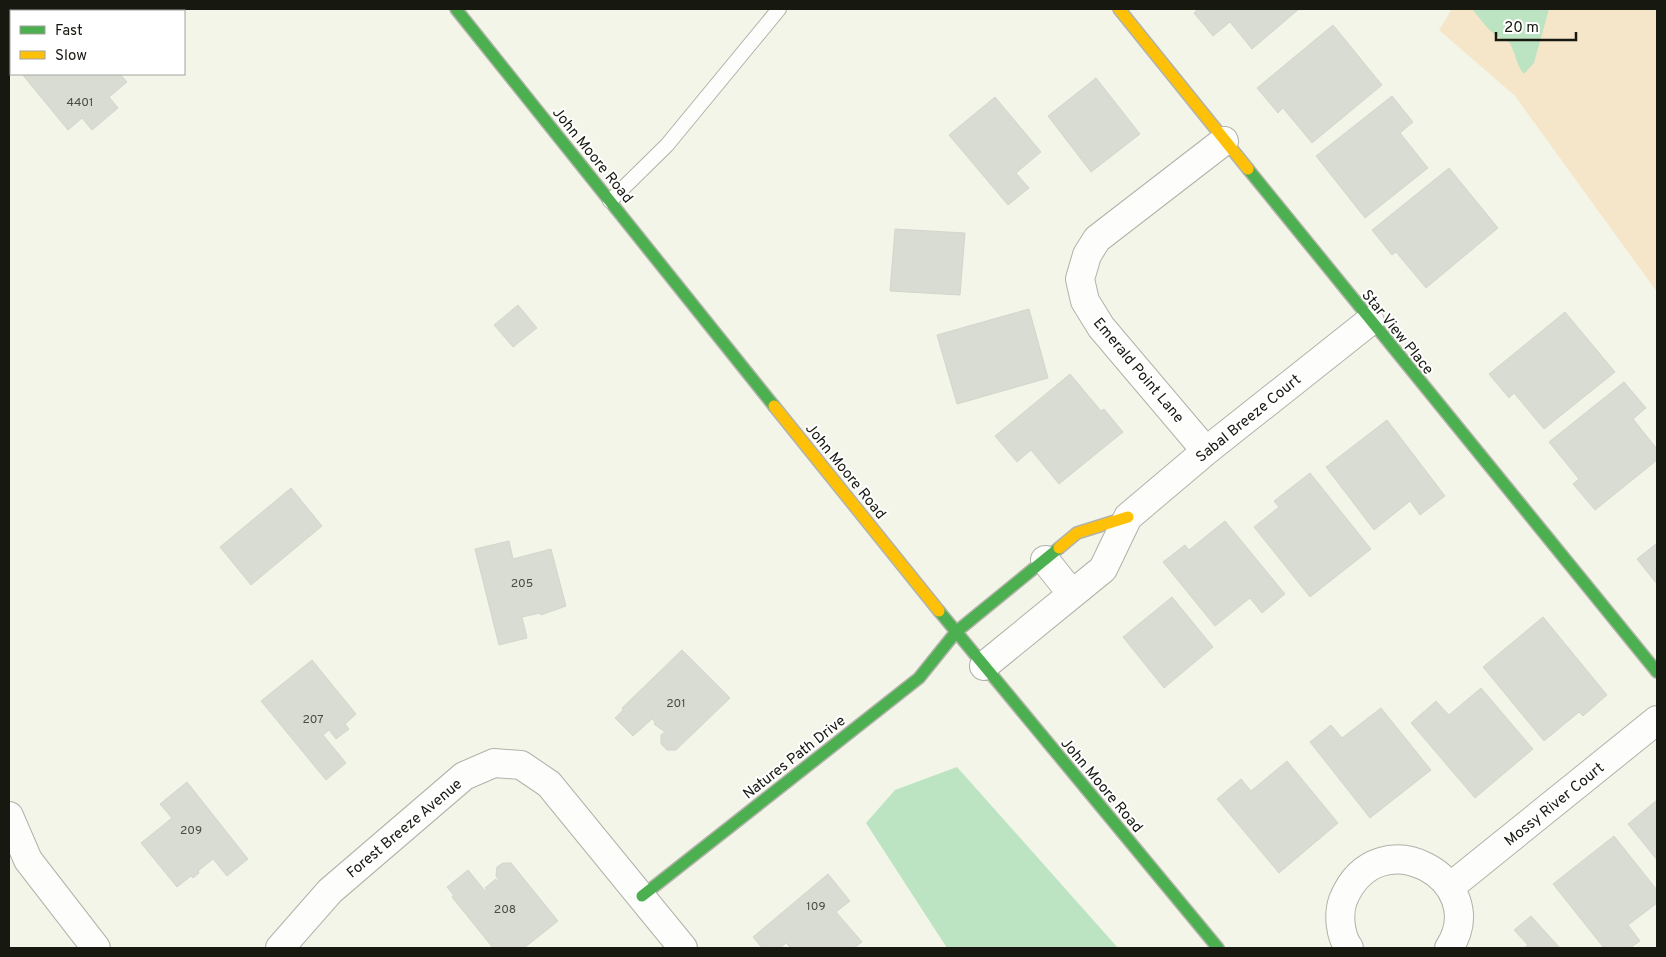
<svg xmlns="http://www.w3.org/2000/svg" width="1666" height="957" viewBox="0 0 1666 957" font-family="Overpass,sans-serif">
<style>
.green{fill:#f6e6c9}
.water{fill:#bde4c2}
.building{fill:#d9dcd2;stroke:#d3d6cc}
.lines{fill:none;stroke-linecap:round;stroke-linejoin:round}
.lane-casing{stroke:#b1b2a9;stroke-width:16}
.street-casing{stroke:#b1b2a9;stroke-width:30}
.fast-casing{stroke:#b1b2a9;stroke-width:14}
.slow-casing{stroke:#b1b2a9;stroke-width:14}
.lane{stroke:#fdfefc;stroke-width:14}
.street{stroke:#fdfefc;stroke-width:28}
.fast{stroke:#4caf50;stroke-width:11}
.slow{stroke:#ffc107;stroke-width:11}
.labels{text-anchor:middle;stroke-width:4;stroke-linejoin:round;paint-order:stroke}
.number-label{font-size:12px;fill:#4a4c44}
.street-label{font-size:15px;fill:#171810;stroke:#fff}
</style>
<rect width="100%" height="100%" fill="#f3f5e8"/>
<!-- green -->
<path class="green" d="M1452,9H1657V292L1515,96L1439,30Z"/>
<!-- water -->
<path class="water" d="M1472,9H1549L1534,63L1524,74C1516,65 1516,53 1509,42C1492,37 1483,22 1472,9Z
M957,767L1118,948H947L866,823L895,790Z"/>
<!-- building -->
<path class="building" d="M1198,9H1299L1252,49L1230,22L1213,36L1194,13Z
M1333,25L1382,85L1312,143L1283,108L1278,113L1257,88Z
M22,74H60L62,76L65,74H120L127,82L109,97L118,108L92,130L82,118L68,130Z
M1096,78L1140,134L1091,172L1048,116Z
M1392,96L1413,122L1400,133L1428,168L1365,218L1316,156Z
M995,97L1041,152L1016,173L1029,188L1008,205L949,135Z
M1449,168L1498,228L1426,288L1396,252L1392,255L1372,230Z
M895,229L965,233L960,295L890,291Z
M518,305L537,328L513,347L494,325Z
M1029,309L1048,378L957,404L937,335Z
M1565,312L1615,372L1544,429L1514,393L1509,398L1489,374Z
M1070,374L1101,411L1104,409L1123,432L1059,484L1031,450L1017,462L995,436Z
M1624,382L1646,408L1633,419L1657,449V460L1595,510L1573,484L1579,479L1549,442Z
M1387,420L1445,496L1420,515L1410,501L1374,530L1326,467Z
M1310,473L1371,549L1310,597L1254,527L1279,507L1274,501Z
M291,488L322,526L251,585L220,547Z
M1225,521L1285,594L1262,613L1250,598L1215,626L1163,562L1185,545L1189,550Z
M509,541L513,559L551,549L566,606L541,615L540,613L522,617L527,638L499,645L475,549Z
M1657,543V584L1637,559Z
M1172,597L1213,647L1164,688L1123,637Z
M1543,617L1607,695L1583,716L1579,712L1544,741L1483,667Z
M682,650L730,698L676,750H667L661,744V735L665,732L654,724L655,722L652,719L633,736L615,718L623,710L622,708Z
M312,660L356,714L345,724L349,729L336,739L329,730L323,735L346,763L326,780L261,701Z
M1481,688L1533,749L1475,798L1411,723L1436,701L1449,715Z
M1381,708L1431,770L1370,818L1310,742L1331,725L1342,738Z
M1287,761L1338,823L1279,873L1217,799L1241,779L1251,791Z
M187,782L248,859L227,876L213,859L198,871L199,873L193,878L191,876L177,887L141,843L172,818L160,804Z
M1657,800V860L1628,824Z
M1614,836L1657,890V903L1628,925L1640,941L1630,948H1604L1553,884Z
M503,863H511L558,921L524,948H493L452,897L454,896L447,887L468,870L485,891L487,890L485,888L496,879L497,881L499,880L496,876L497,867Z
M828,874L850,901L836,912L862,942L854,948H791L786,943L780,948H762L753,937Z
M1531,916L1560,948H1524L1528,945L1514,930Z"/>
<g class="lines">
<defs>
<path id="lane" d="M610,201L667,145L779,9"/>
<path id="street" d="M1206,451L1101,327L1085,301L1080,279L1087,255L1097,239L1224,141
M1045,560L1072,594
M984,666L1103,569L1128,517L1206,451L1370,321
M9,816L28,860L96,948
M1450,887L1657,720
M280,948L330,891L464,776L494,763L521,765L549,784L683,948
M1349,948C1340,936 1338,914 1343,900C1378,815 1493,880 1449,948"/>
<path id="fast" d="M456,9L774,406
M1248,169L1657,672
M939,611L1218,948
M642,896L919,678L956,632L1059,548"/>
<path id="slow" d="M1119,9L1248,169
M774,406L939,611
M1059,548L1077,533L1128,517"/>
</defs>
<!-- lane casing -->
<use href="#lane" class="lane-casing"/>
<!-- street casing -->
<use href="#street" class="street-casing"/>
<!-- fast casing -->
<use href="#fast" class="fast-casing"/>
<!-- slow casing -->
<use href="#slow" class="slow-casing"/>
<!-- lane -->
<use href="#lane" class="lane"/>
<!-- street -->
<use href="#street" class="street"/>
<!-- fast -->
<use href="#fast" class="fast"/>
<!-- slow -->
<use href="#slow" class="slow"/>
</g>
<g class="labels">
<!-- number labels -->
<g class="number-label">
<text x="80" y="106">4401</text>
<text x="522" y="587">205</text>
<text x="676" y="707">201</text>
<text x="313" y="723">207</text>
<text x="191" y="834">209</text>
<text x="816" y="910">109</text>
<text x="505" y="913">208</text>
</g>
<!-- street labels -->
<g class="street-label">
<text transform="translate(593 155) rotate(51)" y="5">John Moore Road</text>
<text transform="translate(1398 332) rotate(51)" y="5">Star View Place</text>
<text transform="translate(1139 370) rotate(50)" y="5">Emerald Point Lane</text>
<text transform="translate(1248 418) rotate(-39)" y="5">Sabal Breeze Court</text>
<text transform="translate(846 471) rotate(51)" y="5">John Moore Road</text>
<text transform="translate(794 757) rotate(-38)" y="5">Natures Path Drive</text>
<text transform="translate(1102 785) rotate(50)" y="5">John Moore Road</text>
<text transform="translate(1554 804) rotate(-39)" y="5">Mossy River Court</text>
<text transform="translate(404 828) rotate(-40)" y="5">Forest Breeze Avenue</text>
</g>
</g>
<!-- border -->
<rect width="1666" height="957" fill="none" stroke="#171810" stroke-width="20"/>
<!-- legend -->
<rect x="10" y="10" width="175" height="65" fill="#ffffff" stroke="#a2a39f"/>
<rect x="20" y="26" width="25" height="8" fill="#4caf50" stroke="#a2a39f"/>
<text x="55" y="35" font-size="15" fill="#171810">Fast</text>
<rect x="20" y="51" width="25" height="8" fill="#ffc107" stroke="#a2a39f"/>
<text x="55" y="60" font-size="15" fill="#171810">Slow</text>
<!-- scale -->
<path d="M1496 32v8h80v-8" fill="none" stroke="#171810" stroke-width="2.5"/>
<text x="1504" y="32" font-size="15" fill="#171810" stroke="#ffffff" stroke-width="4" paint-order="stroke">20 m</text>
</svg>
